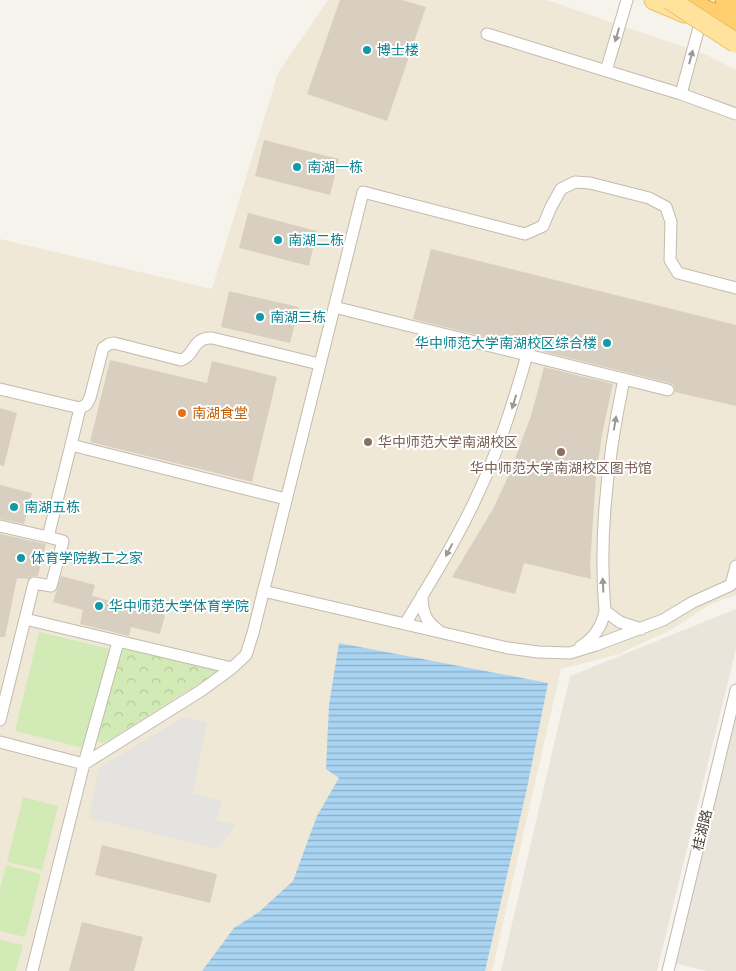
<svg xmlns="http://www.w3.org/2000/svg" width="736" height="971" viewBox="0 0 736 971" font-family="'Nunito Sans','Noto Sans SC',sans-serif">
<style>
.residential{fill:#eae5da}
.education{fill:#efe8d6}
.green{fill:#d2eab5}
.forest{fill:url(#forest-crowns)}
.parking{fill:#e5e3e0}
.water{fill:url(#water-rules)}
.building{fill:#d8cfc1}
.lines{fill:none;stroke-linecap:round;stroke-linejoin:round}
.street-casing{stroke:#c2bbae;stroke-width:13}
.primary-casing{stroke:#e6c16a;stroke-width:21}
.highway-casing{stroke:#e0a43c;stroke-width:23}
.street{stroke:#fff;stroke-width:11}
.primary{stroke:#ffe39c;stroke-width:19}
.highway{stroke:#ffcf6e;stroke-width:21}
.primary-bridge-casing{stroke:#e6c16a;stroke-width:21;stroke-linecap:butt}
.primary-bridge{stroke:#ffe39c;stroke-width:19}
.oneway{fill:#9c9892}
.culture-dot{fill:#0f9aa8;stroke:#fff;stroke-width:2}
.food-dot{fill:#e8710a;stroke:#fff;stroke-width:2}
.education-dot{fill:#8d6e63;stroke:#fff;stroke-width:2}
.labels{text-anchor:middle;stroke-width:4;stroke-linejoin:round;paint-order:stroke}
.culture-label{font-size:14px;fill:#0d838f;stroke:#fff;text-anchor:start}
.food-label{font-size:14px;fill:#c56008;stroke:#fff;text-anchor:start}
.education-label{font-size:14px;fill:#785e54;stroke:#fff;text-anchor:start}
.street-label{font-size:14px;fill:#4b4439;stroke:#fff}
</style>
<defs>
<pattern id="forest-crowns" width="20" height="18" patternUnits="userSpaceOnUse" patternTransform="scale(1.25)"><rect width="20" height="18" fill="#d2eab5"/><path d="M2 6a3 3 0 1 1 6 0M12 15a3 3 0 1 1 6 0" fill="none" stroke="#b6ca9c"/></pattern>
<pattern id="water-rules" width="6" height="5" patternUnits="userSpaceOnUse" patternTransform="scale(1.25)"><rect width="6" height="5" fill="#a9d4f2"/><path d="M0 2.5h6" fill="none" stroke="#8caec5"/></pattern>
</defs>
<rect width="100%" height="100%" fill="#f6f3ec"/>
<!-- residential -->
<path class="residential" d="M736,609V649L657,971H501L570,676Z
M736,704V971H707L670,962Z"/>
<!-- education -->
<path class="education" d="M328,0H547L707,55L736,70V595L711,604L672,629L619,654L561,669L492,971H0V239L212,289L278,73Z"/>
<!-- green -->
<path class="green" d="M39,632L110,649L83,748L15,731Z
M23,797L58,806L42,870L7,862Z
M6,865L41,874L25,937L0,931V888Z
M0,940L23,945L16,971H0Z"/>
<!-- forest -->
<path class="forest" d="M123,649L214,668L216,671L211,676L111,739L102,743L98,741V735L120,652Z"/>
<!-- parking -->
<path class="parking" d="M184,717L207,723L193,793L222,801L216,820L236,825L217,849L89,818L99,768Z"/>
<!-- water -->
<path class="water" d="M339,643L548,683L527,788L485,971H202L234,928L259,912L293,881L317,816L339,778L326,769L329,705Z"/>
<!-- building -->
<path class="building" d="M340,0H402L426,7L387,121L307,94Z
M264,140L339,159L330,195L255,176Z
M248,213L317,231L309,266L239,248Z
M431,249L736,325V406L675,392L674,385L670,383L413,319Z
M229,291L299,307L290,343L221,327Z
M110,360L207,383L212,361L277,377L252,482L90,442Z
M544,367L613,384L602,434L596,476L590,566L591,579L524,563L515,594L452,577L493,509L508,477L531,416Z
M0,408L17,413L4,466L0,465Z
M0,485L32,493L24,524L0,519Z
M0,534L46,544L38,576H32L28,579L17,578L5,637H0Z
M61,576L95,585L92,596L165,615L160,634L131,627L129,636L80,624L83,610L53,602Z
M102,845L217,874L210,903L95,875Z
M82,922L143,937L134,971H69Z"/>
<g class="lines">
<defs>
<path id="street" d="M487,34L681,94L736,114
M606,71L627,0
M681,94L701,20
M334,307L668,390
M624,379C608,455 598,533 605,611L620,622L641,629
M0,389L80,408L86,405L90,398L103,348L109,344L114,343L181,360C195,356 192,337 212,338L319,364
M80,408L71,445L286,499
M0,526L48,537L71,445
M263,591L508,648L538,652L570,653L596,645L663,620L693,602L731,585L736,566
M422,595C422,611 425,621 438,630
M25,619L34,583L51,586L63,541L48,537
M405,624C430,583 456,541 476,498C498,452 513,404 527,355
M580,647C593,639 602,626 605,611
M0,720L25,619L232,668
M0,742L84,764L118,642
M32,971L84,764L202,690L232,668L246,655L253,633L363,192L525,234L543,226L551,207L561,189L575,182L590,183L649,198L666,207L671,222L670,260L678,273L736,288
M668,971L736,690"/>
<path id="primary" d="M654,0L685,13"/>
<path id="highway" d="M680,0L736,24
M726,0L736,4"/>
</defs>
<!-- street casing -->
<use href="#street" class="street-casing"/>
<!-- primary casing -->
<use href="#primary" class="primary-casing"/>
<!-- highway casing -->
<use href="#highway" class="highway-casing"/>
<!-- street -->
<use href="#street" class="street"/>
<!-- primary -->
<use href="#primary" class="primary"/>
<!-- highway -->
<use href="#highway" class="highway"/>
<defs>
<path id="primary-bridge" d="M670,0L736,43"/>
</defs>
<!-- primary-bridge casing -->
<use href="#primary-bridge" class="primary-bridge-casing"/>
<!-- primary-bridge -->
<use href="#primary-bridge" class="primary-bridge"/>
</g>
<!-- one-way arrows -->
<defs><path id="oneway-solid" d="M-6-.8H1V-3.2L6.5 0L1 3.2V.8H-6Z" transform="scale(1.25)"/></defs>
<g class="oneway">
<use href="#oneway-solid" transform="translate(617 35) rotate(106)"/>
<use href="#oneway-solid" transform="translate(691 57) rotate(-75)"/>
<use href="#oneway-solid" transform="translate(514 402) rotate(107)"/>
<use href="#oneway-solid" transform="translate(615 423) rotate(-81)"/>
<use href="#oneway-solid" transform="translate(449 550) rotate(118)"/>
<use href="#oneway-solid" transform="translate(603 585) rotate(-93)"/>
</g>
<!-- markers -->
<g class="culture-dot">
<circle cx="367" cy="50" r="5"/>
<circle cx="297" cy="167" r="5"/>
<circle cx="278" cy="240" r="5"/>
<circle cx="260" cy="317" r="5"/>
<circle cx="607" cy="343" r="5"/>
<circle cx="14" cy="507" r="5"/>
<circle cx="21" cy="558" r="5"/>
<circle cx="99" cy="606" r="5"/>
</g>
<circle class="food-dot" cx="182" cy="413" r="5"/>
<g class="education-dot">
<circle cx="368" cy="442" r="5"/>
<circle cx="561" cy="452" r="5"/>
</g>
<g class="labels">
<!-- culture labels -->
<g class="culture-label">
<text x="377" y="55">博士楼</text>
<text x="307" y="172">南湖一栋</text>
<text x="288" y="245">南湖二栋</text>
<text x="270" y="322">南湖三栋</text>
<text x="597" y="348" text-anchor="end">华中师范大学南湖校区综合楼</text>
<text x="24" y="512">南湖五栋</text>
<text x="31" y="563">体育学院教工之家</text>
<text x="109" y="611">华中师范大学体育学院</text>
</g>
<!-- food labels -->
<g class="food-label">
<text x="192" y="418">南湖食堂</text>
</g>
<!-- education labels -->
<g class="education-label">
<text x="378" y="447">华中师范大学南湖校区</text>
<text x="561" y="473" text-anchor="middle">华中师范大学南湖校区图书馆</text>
</g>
<!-- street labels -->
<g class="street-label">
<text transform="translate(702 830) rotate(-76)" y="5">桂湖路</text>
</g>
</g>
</svg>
